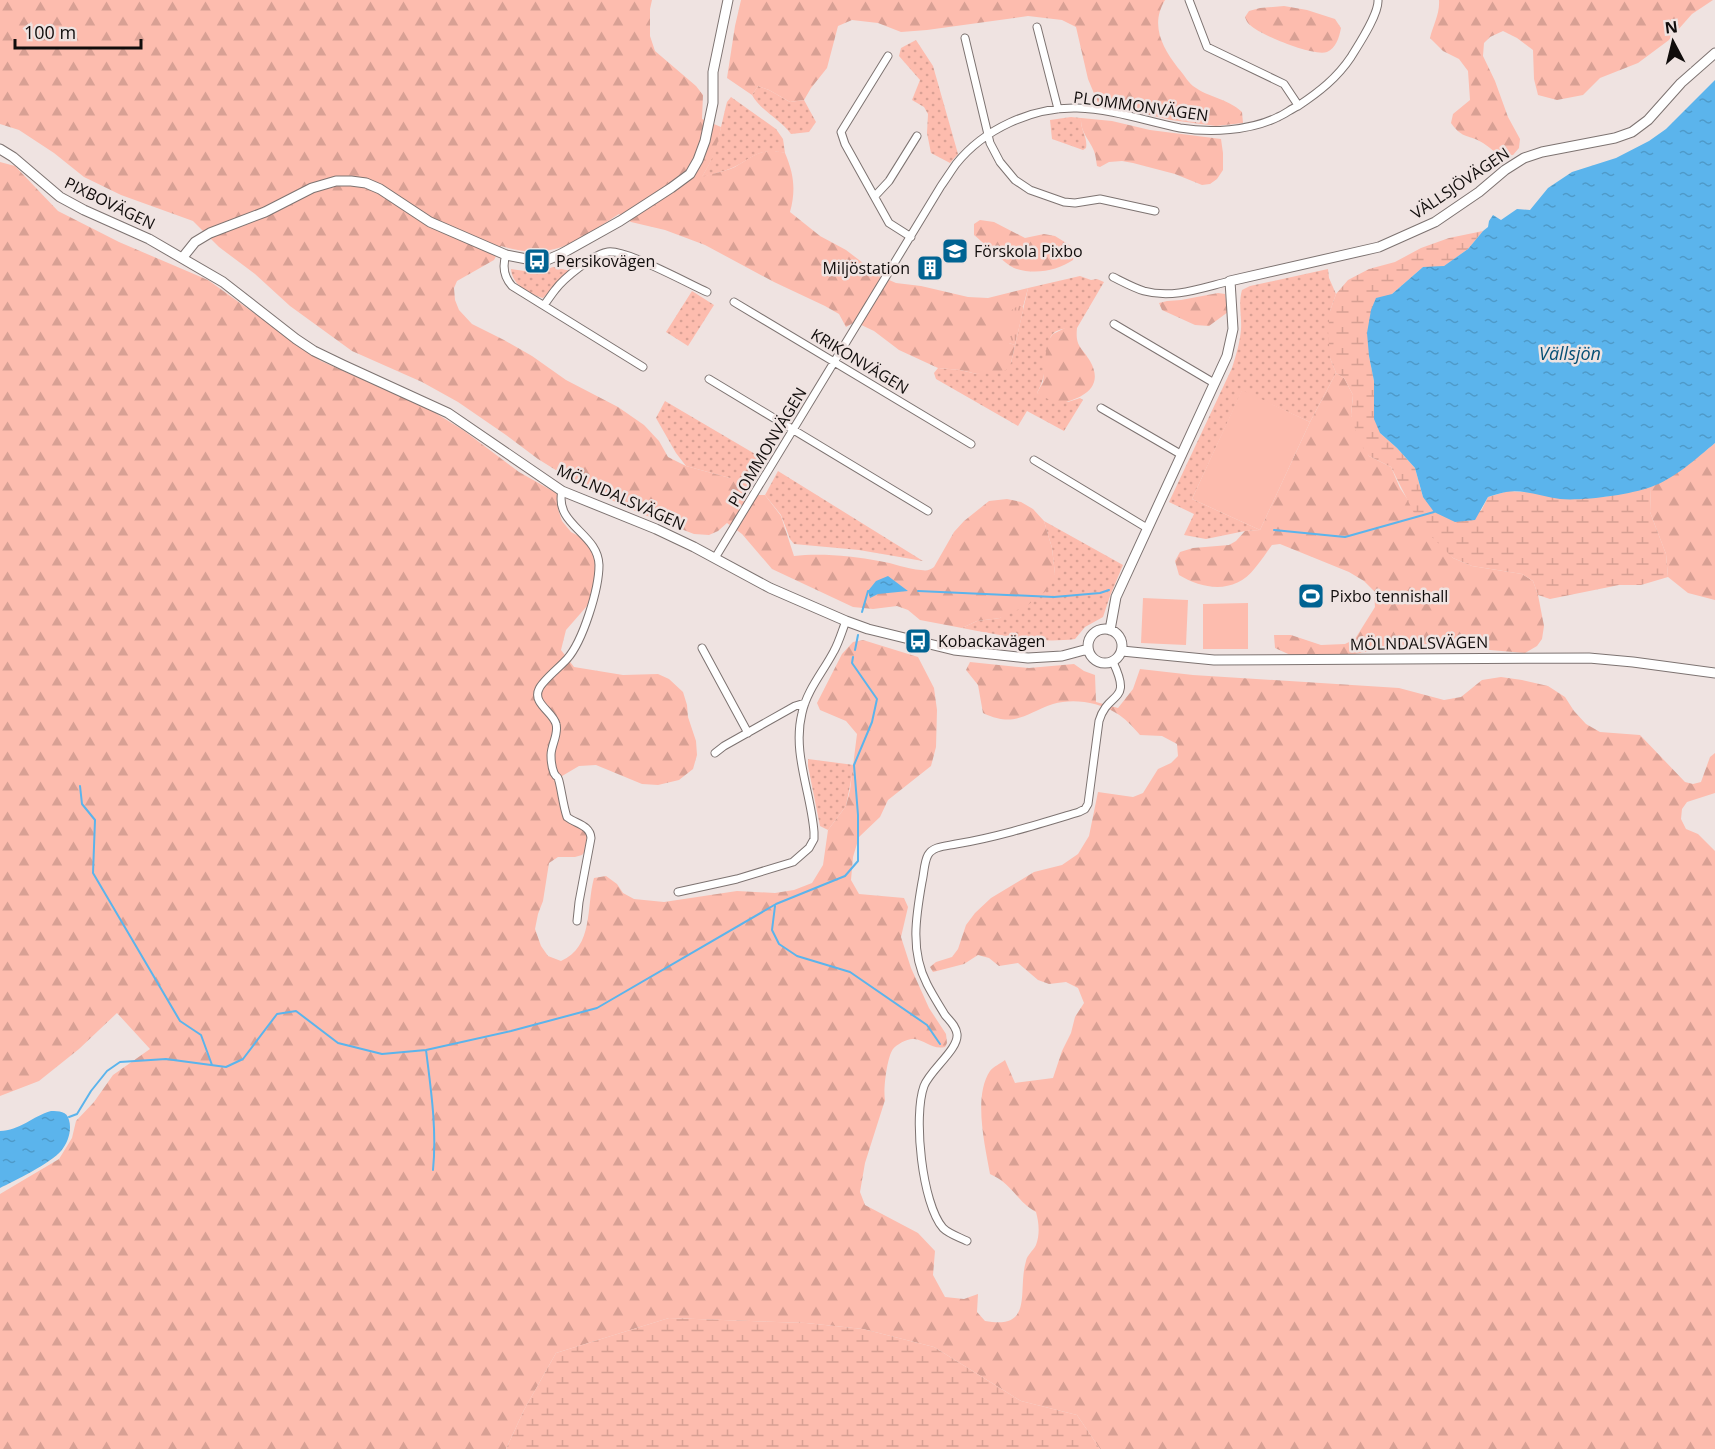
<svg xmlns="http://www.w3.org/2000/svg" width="1715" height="1449" viewBox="0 0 1715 1449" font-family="'Open Sans',sans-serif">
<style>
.grass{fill:url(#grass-dots)}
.forest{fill:url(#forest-firs)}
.wetland{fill:url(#wetland-marsh)}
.park{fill:url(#park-tufts)}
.pitch{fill:#fdbcae}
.water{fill:url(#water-ripples)}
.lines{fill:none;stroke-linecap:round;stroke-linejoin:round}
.stream{stroke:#5bb4ec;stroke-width:2}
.minor-casing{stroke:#7d7371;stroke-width:9}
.tertiary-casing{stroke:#7d7371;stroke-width:11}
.minor{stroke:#fff;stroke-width:7}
.tertiary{stroke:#fff;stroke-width:9}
.labels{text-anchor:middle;stroke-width:5;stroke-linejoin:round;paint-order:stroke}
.street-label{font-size:16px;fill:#110d0c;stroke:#efe3e1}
.poi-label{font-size:16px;fill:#110d0c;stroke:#efe3e1;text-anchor:start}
.water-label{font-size:18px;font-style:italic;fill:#064f74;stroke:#efe3e1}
</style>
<defs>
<pattern id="grass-dots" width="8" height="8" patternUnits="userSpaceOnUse" patternTransform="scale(1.5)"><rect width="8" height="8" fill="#fdbcae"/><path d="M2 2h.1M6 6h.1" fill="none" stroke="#d8a094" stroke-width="1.8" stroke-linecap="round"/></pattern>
<pattern id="forest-firs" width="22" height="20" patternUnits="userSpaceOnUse" patternTransform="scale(1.5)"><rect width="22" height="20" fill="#fdbcae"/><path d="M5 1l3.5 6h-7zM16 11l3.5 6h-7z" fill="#d8a094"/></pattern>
<pattern id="wetland-marsh" width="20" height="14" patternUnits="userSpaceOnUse" patternTransform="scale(1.5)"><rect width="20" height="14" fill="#fdbcae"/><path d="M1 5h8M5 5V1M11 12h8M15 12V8" fill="none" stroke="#d8a094"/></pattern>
<pattern id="park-tufts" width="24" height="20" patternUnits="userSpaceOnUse" patternTransform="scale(1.5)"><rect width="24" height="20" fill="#fdbcae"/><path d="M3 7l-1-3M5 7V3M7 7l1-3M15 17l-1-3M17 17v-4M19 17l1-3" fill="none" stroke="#d8a094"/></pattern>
<pattern id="water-ripples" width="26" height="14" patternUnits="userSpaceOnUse" patternTransform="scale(1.5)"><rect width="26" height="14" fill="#5bb4ec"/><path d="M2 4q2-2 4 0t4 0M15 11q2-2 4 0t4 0" fill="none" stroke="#4e9ac9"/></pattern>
</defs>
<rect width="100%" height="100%" fill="#efe3e1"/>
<!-- grass -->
<path class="grass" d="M916,40L933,66L958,154L950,163L931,153L927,133L928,114L924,107L912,100L920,80L899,56L901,48Z
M758,86L769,90L790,102L804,100L816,122L809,132L791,134C780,119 761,111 752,95Z
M731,97L776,129L783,139L785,153C758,147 754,158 732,168C722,172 712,174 701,178C717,155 720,129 727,102Z
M1071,117L1081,118C1080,130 1088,137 1086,148L1083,150L1052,139L1050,120Z
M553,267L571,271L543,298C529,294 512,285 511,269L538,273Z
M1328,269L1329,278L1336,294L1330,311V358L1336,373L1310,422L1242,391L1192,499L1260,530L1245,531L1206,539L1184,535L1194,514L1169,502L1232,368C1236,355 1240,343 1241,329C1242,316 1238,304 1242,290L1250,286Z
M1080,276L1091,280L1097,279L1104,282L1077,328C1049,328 1049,335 1046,360C1045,372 1043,382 1037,393L1068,402L1080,398L1083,400L1064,431L1027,411L1018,426L936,379L934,373L938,368L960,370L977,374L1011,363L1028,288Z
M692,291L714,305L688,346L666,332Z
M665,401L767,461L745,495L730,478L686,466L676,453L656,418Z
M778,471L923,561L859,550L794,544L790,539L781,515L765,495Z
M1044,521L1123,565L1110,596L1103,617L1085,627L1075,639C1037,644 1000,635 962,628L977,621L1000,618L1055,574L1052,548Z
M808,759L854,765L846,806L828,830L820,826L808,766Z"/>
<!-- forest -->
<path class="forest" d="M0,0H652L650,9V36L655,51L696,86L703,95L702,119L721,127C717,148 713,159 702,177C713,173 724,172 735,167C754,156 761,147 785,153C794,174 796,190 790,212L820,236L846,250L880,276L896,283L921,286L968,297L988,298L1028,288L1023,307L1020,305L1009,343L1015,345L1011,363L1006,370L991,373L977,374L960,370L938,368L899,350L874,331L855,322L846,327L839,314L825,306L774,282L705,245L665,230L631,222L619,214C577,241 554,262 501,246L494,260L457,281L454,288L455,300L459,310L472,324L504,340L532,356L566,380L618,407L644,425L659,441L668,457L686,466L730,478L743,484L745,495H765L781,516L794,556C820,553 854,556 879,561C893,563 907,569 921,570C927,571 930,570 934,567L954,532L964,521L989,501L1007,499L1021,502L1033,509L1044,521L1052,548L1055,574L1050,588L1028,605L1000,618L977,621L962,628L920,620L908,610L897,606L873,609L853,607L772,569L742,534L727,523L718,531L709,535L694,534L642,514L583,487L538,459L506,435L458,402L422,382L352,351L290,306L255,274L219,247L193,221L121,195L84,177L54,153L19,130L0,124Z
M741,0H1165C1150,25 1162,47 1178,68C1183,73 1187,81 1193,86C1209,98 1227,98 1242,112L1243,123L1216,126L1171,120L1098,103L1088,79L1076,27L1062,20L1028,16L927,30L901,32L878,23L852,20L838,26L827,68L811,88L804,100L790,102L769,90L758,86L752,95L727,78L735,26Z
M1439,0H1713L1692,14L1669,40L1638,63L1600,78L1583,95L1557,100L1538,95L1534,79L1533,50L1517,38L1503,31L1490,37L1484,43L1483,56L1495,81L1508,117L1520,139L1519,148L1513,155C1497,157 1495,151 1483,143C1469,134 1463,140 1451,123L1453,114L1470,100L1468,71L1459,59L1443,51L1430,38C1433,25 1440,14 1439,0Z
M1284,6L1307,10L1335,19L1341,28C1339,38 1336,48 1327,52C1314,57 1260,35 1250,25C1247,22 1247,22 1245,17L1249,11L1260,8Z
M1081,118L1112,121L1150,130L1221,139L1223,153V170L1217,179L1210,184L1202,185L1175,174L1133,163L1122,161L1109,162L1100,167L1097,166C1096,161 1096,156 1094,151C1089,139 1080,132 1081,118Z
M0,162L15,166L58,211L119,242L208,280L321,361L429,409L463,430L519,472L558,494V509L562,521L571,532L586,540L592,548L597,575L594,589L587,606L566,630L561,650L574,667L623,675L658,674L669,679L683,692L687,705L688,717L696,741L697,755L693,769L679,780L658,785L642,784L596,765L579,766L557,779L570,817L583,827L589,838L586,850L582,855L575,857H558L549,863L543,901L538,914L535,929L541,946L548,956L561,961C594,947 586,906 594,878L606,876L617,884L623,893L634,899L664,902L737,891L775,893L794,890L812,883L823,865L828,830L846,806L850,790L857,734L846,721L820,710L817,703L842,654L853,642L863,640L918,657L934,688L937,710L936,747L931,766L888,800L880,817L859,837L853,857L851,880L859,894L904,898L908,907L901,937L911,968L929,1008L946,1034L947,1043L945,1047C932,1050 925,1040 914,1039C908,1038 897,1044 893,1049C887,1057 883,1090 885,1100L865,1163L860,1192L865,1205L918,1233L935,1251L933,1275L945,1297L964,1299L978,1294L977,1312L985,1321C1035,1330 1017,1291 1026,1261C1027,1255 1033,1251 1036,1245C1040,1234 1039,1223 1036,1212C1016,1201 1013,1184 990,1174C985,1146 973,1096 990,1071C993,1067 1001,1063 1005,1060L1015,1083L1053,1078L1062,1051L1071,1033L1075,1017L1084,1003L1078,988L1066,982L1049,984L1038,980L1018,963L999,966L989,958L978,955L964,964L933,972L930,967L936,962L952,957L958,949L966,925L975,913L991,898L1034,872L1062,865L1078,854L1089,836L1098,792L1133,797L1143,793L1158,769L1171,763L1178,756L1177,744L1162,736L1140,735C1133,727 1125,718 1116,713C1098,702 1073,698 1053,704C1024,714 1015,728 983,713L978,685L966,670L970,662L1029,668L1074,664L1084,671L1095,675L1096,702L1118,708L1133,689L1140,669L1193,675L1399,688L1444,700L1461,697L1482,680L1501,677L1522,680L1548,686L1565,697L1574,711L1586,724L1600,732L1640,735L1685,782L1693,784L1701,782L1710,757L1715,753V793L1687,802L1682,809L1681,819L1686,829L1698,834L1715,851V1449H1100L1077,1415L1021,1401L934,1347L863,1329L806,1323L669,1318L556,1353L524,1410L506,1449H0V1194L59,1159L72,1138L76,1121L94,1102L113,1075L150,1049L117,1013L79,1049L39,1081L0,1096Z
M980,220L994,222L1025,238L1044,234L1055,236L1071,246L1075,250L1073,260C1057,271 1034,275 1014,268C1005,264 983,242 974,235V224Z
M1218,293L1225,294L1228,312L1209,326L1195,325L1162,310L1159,303L1167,301L1181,300Z
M1065,328H1077C1075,347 1082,347 1090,361C1106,389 1079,400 1057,404L1037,393L1043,382L1047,342L1053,334Z
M1336,373L1344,378L1353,395L1351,415L1369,456L1391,467L1400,488L1410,503L1453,558L1472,566L1522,574L1533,581L1538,595L1544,626L1542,639L1537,646L1525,653L1490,650L1453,639L1427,644L1395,646L1345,656L1297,658L1275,648L1274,635H1291L1321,645L1345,644L1355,639L1375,607L1374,591L1364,581L1349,572L1280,544L1272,545C1266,553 1261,561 1255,568C1235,594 1204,590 1179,575L1175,561L1180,552L1193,548L1229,545L1236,541L1245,531L1260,530L1310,422Z
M1715,443V600L1688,593L1668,577L1666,554L1650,512L1651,487C1674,474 1695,460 1715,443Z"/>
<!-- wetland -->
<path class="wetland" d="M1483,231L1468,249L1443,267H1423L1392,294L1369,356L1374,381L1380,433L1397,448L1415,468L1423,497L1481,511L1488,497L1508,491L1604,497L1651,487L1650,512L1666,554L1668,577L1641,585H1619L1550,599L1538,595L1533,581L1522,574L1472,566L1453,558L1420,525L1391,467L1369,456L1359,442L1351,415L1353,395L1344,378L1336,373L1330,358L1328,331L1330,311L1336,294L1348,280L1369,269L1395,262L1421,248L1449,238Z
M669,1318L806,1323L863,1329L934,1347L1021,1401L1077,1415L1100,1449H506L524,1410L556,1353Z"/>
<!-- park -->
<path class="park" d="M1020,305L1023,307V311L1015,345L1009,343C1001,326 1002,313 1020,305Z"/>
<!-- pitch -->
<path class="pitch" d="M1242,390L1310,422L1260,530L1192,499Z
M1143,598L1188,600L1186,645L1141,643Z
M1248,603V649H1203V604Z"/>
<!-- water -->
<path class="water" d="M1715,80V443C1697,458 1674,479 1651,487C1629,495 1583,501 1560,499C1542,497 1524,489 1506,492C1500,493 1494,495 1488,497L1475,520L1455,522L1434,512L1423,497L1415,468L1397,448L1380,433L1374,419V381L1369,356L1367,333L1371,310L1376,298L1392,294L1423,267L1444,266L1468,249L1483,231L1488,227L1489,221L1493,215L1501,220L1517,209L1530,210L1548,188L1572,172L1616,158L1649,141L1666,129Z
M888,576L908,591L878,594L870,598L868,591L876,581Z
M51,1111C59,1111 67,1111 69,1120C72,1130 68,1143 61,1151C51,1163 14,1181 0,1188V1131C19,1131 33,1116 51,1111Z"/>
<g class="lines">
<!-- stream -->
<path class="stream" d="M1274,530L1345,537L1434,512
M918,591L1054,597L1100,593L1109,590
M862,612L868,591H870
M855,650L858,635
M80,786L82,804L95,820L93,873L180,1021L201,1035L212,1065
M775,906L772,930L779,944L797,956L850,972L927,1025L940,1044
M426,1050C431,1090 437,1130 433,1170
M69,1117L77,1114L91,1091L107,1071L120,1062L166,1059L226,1067L243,1059L277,1014L296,1011L338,1043L382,1054L426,1050L511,1031L597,1008L776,904L845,876L858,861V815L854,765L872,722L877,699L852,663L853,657"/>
<defs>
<path id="minor" d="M1189,0L1207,47L1284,84L1298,105
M1037,27L1058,109
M965,38L990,143L1000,162L1015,180L1030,190L1064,202L1075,203L1100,199L1155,211
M888,56L841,132L845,144L889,223L911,237
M875,196L889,181L917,136
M506,255C502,267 504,277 512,286L643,367
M1113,277C1123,282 1134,288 1144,291C1173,299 1201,288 1230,281
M734,302L971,444
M544,305C548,300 551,295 555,290C564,278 592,255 608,252C625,249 687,283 707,292
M1114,324L1214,383
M709,379L928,511
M1101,408L1182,455
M1034,460L1147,528
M562,491C554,525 598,533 599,565C599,589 583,641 567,659C560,667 542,681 539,689C532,703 553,712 556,724C559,734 551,745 551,755C551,761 552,768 554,773C558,780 557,774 559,781C562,793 563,805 567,817C576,824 590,825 591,838L579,902L577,921
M715,558L941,186C946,179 951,171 956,164C984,129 1032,107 1077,108C1112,109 1146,121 1180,128C1210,133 1250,131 1278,117C1285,114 1291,109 1298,106C1319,92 1337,78 1351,57C1359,44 1379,14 1378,0
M702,648L748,733
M715,753L724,746L795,706L805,703
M678,892L737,879L793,862L809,848L814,839V832C811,792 792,753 802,713C807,690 823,672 834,651C839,642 842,631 846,621
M967,1241C959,1237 949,1234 943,1228C922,1204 913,1116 924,1086C930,1070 959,1049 957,1034C956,1026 950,1021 945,1015C939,1005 932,994 927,984C910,951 916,916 922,882C924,874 924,862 928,855C933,846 947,846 956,844C998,837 1039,824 1079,812L1085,809L1088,804L1099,721C1108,690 1133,704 1113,662"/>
<path id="tertiary" d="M0,149L13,157L60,197L84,210L149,239L223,282L296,339L314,351L343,365L448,413L562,491L656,529L694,547L770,588L846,621L868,629L954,650L1028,658L1062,656L1088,649
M183,257L195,242L210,233L265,212L312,188L336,181H351L366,183L380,189L430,222L506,255L537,261L547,260L561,254L620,221L671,188L690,174L698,160L705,141L713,103V72L728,0
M1088 646a17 17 0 1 1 34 0a17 17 0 1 1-34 0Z
M1110,630L1116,597L1227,356L1233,329L1230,281L1379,247L1435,222L1479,192L1505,170L1524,158L1542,152L1615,138L1632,132L1648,120L1681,83L1715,53
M1122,651L1214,660L1589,658L1633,662L1715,673"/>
</defs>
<!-- minor casing -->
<use href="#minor" class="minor-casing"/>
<!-- tertiary casing -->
<use href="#tertiary" class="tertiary-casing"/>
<!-- minor -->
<use href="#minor" class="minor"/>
<!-- tertiary -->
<use href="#tertiary" class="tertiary"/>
</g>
<!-- icons -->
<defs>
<symbol id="school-square" viewBox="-11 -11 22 22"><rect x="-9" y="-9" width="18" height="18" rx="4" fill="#006392" stroke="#efe3e1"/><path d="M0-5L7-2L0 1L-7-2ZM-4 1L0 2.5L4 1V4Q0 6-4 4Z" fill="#fff"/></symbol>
<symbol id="bus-square" viewBox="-11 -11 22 22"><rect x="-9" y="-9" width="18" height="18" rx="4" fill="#006392" stroke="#efe3e1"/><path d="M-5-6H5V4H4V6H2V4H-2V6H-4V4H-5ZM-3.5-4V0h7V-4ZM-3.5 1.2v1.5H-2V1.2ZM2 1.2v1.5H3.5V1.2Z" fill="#fff"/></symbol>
<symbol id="building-square" viewBox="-11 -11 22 22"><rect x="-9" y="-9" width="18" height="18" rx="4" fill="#006392" stroke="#efe3e1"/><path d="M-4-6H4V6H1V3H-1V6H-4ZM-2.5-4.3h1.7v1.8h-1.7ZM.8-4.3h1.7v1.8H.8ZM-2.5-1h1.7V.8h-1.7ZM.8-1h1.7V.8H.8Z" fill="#fff"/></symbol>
<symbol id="stadium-square" viewBox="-11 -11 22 22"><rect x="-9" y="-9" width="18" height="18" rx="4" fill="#006392" stroke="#efe3e1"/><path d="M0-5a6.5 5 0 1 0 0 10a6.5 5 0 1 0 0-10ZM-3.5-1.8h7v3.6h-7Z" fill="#fff"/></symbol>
</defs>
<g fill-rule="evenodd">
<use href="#school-square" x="940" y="236" width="30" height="30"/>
<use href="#bus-square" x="522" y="246" width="30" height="30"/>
<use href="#building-square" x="915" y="253" width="30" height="30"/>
<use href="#stadium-square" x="1296" y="581" width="30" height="30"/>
<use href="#bus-square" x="903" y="626" width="30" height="30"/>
</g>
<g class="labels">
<!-- street labels -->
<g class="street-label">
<text transform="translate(1141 106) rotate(8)" y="6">PLOMMONVÄGEN</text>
<text transform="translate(1460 183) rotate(-34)" y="6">VÄLLSJÖVÄGEN</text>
<text transform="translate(110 203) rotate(26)" y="6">PIXBOVÄGEN</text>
<text transform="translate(860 361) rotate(31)" y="6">KRIKONVÄGEN</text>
<text transform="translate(767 447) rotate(-59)" y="6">PLOMMONVÄGEN</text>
<text transform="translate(621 497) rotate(24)" y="6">MÖLNDALSVÄGEN</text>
<text transform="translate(1419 643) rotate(-1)" y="6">MÖLNDALSVÄGEN</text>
</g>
<!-- poi labels -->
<g class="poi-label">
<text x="974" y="257">Förskola Pixbo</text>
<text x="556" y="267">Persikovägen</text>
<text x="910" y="274" text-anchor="end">Miljöstation</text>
<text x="1330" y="602">Pixbo tennishall</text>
<text x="938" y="647">Kobackavägen</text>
</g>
<!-- water labels -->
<g class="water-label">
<text x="1570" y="360">Vällsjön</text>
</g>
</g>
<!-- north arrow -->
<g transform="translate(1673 42) rotate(353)" stroke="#efe3e1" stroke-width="4.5" paint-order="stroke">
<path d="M0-4.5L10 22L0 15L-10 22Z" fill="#110d0c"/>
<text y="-9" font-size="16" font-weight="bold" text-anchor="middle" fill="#110d0c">N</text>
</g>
<!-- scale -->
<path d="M15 39v9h126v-9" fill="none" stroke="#110d0c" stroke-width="3"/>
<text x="24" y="39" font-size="18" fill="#110d0c" stroke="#efe3e1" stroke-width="4.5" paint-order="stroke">100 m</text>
</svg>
